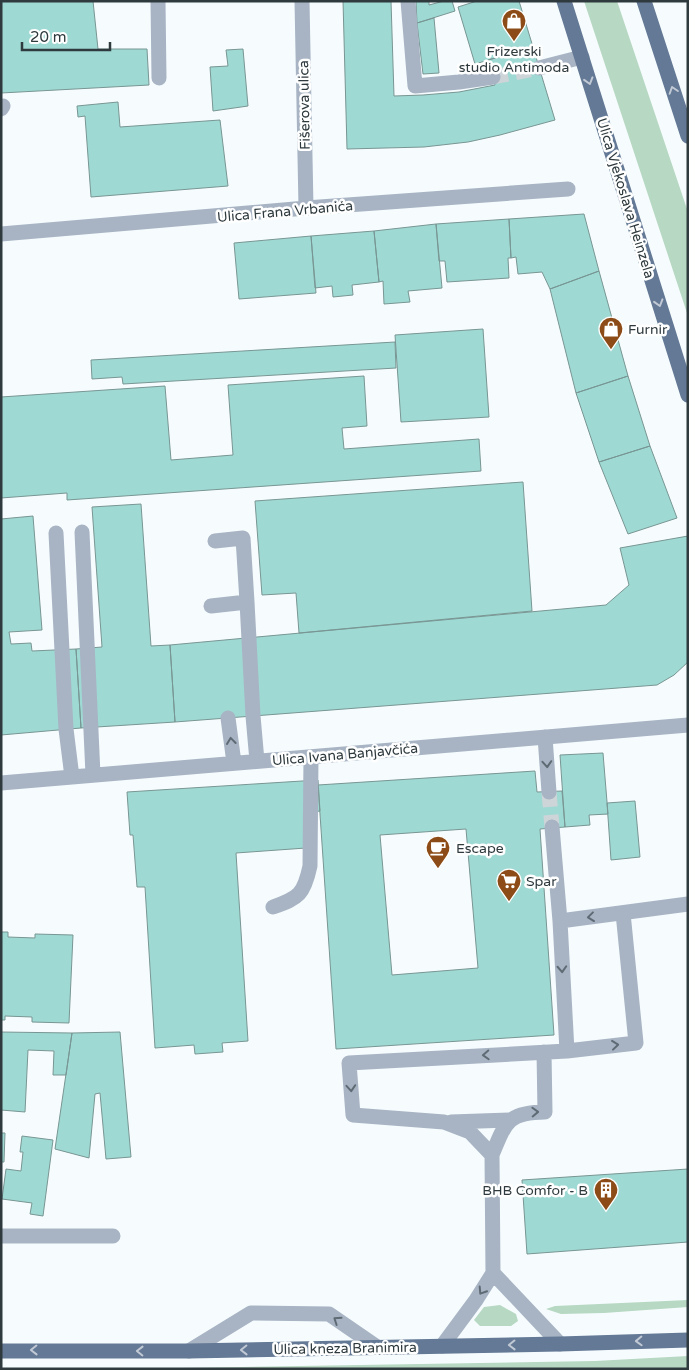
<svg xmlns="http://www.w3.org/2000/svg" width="689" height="1370" viewBox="0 0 689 1370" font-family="'Varela Round',sans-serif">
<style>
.green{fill:#b7d8c2}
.building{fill:#9fd9d3;stroke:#789693;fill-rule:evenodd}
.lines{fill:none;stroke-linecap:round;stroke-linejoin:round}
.minor-tunnel{stroke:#ced5d8;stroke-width:15;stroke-dasharray:15 8;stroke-linecap:butt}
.minor{stroke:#a8b4c4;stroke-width:15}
.major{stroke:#647995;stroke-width:15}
.oneway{stroke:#c1c9d5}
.oneway2{stroke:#5f6b74}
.labels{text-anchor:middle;stroke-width:5;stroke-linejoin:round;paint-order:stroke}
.poi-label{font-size:14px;fill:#2f3a3e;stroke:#fff;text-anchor:start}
.street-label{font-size:14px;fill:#2f3a3e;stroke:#fff}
</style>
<rect width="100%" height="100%" fill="#f6fcfe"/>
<!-- green -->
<path class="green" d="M584,1H617L688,212V316Z
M688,1300V1307L604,1313L561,1314L546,1309L555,1306Z
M500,1305L516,1314L518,1321L511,1326H480L474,1320L484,1307Z
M688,1356V1369H121L595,1361Z"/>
<!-- building -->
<path class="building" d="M1,1H93L98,49H147L149,85L1,93Z
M343,1H391L394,96L423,95L459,92L495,85L488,60L533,47L555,120L500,135L468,142L424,147L347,149Z
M416,1H429V5L444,1H452L455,11L417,23Z
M519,1L533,47L475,64L458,7L477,1Z
M434,18L439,73L423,74L417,23Z
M243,49L248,106L213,111L210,67L228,66L226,50Z
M118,102L120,127L220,120L228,186L91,197L85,116L78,117L77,106Z
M584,214L599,271L550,289L542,272L518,274L516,257L511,258L509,219Z
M509,219L511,258H508L509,278L447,282L445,261H439L436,224Z
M436,224L442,288L408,291L410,302L384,304L383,281L379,282L374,231Z
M374,231L379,282L352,285L353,295L333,297L332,286L315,288L311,236Z
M311,236L316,293L239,299L234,243Z
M599,271L628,376L576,393L550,289Z
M483,329L489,417L401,422L395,335Z
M395,342L396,368L123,384L122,377L92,379L91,360Z
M364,376L367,426L342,428L344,449L479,439L481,471L67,500V493L1,498V397L165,386L171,460L233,455L228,385Z
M628,376L650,446L599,462L576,393Z
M650,446L677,518L628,534L599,462Z
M523,482L532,611L299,633L296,593L262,595L255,501Z
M141,504L151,646L170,645L175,722L81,728L76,649L102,647L92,507Z
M33,516L42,630L9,632L11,644L31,643L32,651L76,649L81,728L1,735V519Z
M688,536V662L674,675L657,685L175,722L170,645L606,605L629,585L620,548Z
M603,753L608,814L589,815L590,825L565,827L560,755Z
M535,771L537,792L562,791L565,827L540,829L554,1035L336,1049L318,785ZM466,829L478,968L392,975L380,835Z
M318,780L320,811L304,813L306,848L236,853L248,1041L222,1043L223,1052L195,1054L194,1045L155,1048L145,887H137L133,835H130L127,792Z
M635,801L640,857L611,860L607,803Z
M1,932H8V937L35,938V934L73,935L69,1023L32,1022V1017L5,1016V1020H1Z
M1,1032L72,1033L66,1075H53L54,1051L28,1050L25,1112L1,1110Z
M120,1032L131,1157L106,1159L100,1093L95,1094L89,1158L55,1149L72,1033Z
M1,1133H5L4,1162H1Z
M22,1136L53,1140L43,1216L30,1214L32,1203L2,1199L6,1169L21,1171L23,1152H20Z
M688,1169V1242L527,1254L522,1180Z"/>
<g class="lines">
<!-- minor-tunnel -->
<path class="minor-tunnel" d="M493,77L539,68
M549,792L552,827"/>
<!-- minor -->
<path class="minor" d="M158,1L159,78
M302,1L306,208
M408,1L415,86L459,82L493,77
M539,68L582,57
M1,109L3,106
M1,234L306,208L568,189
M82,532L93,775
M56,533L66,729L72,777
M215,541L243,538L247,602
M211,606L247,602L253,716L257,761
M228,718L234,763
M545,737L549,792
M1,783L688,725
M273,907C299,898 304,894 310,866L311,757
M560,921L688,904
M567,1051L636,1043L623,913
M451,1122L509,1120
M492,1155L470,1132L444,1122L353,1115L349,1063L567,1051L560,921L552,827
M1,1236H113
M493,1273L492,1155C505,1123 508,1112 545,1112L544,1052
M442,1346L476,1300L493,1273L560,1344
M189,1351L251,1313L329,1314L377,1347"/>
<!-- major -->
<path class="major" d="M564,1L688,395
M644,1L688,136
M1,1351H189L560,1344L688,1340"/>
</g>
<!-- one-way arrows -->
<defs><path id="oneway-chevron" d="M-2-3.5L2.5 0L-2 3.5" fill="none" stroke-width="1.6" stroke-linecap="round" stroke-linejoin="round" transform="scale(1.25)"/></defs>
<g class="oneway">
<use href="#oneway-chevron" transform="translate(589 81) rotate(73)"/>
<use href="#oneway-chevron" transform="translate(673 90) rotate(-108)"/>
<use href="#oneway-chevron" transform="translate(659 303) rotate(73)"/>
<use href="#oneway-chevron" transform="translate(639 1341) rotate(178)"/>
<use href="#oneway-chevron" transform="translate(512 1345) rotate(179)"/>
<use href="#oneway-chevron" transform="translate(34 1350) rotate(179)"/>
<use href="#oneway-chevron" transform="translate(244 1350) rotate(179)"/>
<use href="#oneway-chevron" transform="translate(140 1351) rotate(-179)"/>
</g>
<g class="oneway2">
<use href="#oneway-chevron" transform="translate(231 741) rotate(-97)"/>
<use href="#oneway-chevron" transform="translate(547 764) rotate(86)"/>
<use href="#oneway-chevron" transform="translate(591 917) rotate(173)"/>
<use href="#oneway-chevron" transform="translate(562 969) rotate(87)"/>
<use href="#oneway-chevron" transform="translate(615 1045) rotate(-6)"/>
<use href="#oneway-chevron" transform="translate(486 1055) rotate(177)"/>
<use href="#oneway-chevron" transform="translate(351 1088) rotate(86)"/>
<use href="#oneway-chevron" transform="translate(535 1112) rotate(-2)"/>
<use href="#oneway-chevron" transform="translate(482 1291) rotate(123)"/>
<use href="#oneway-chevron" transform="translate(337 1320) rotate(-146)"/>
</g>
<!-- icons -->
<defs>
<symbol id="shop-pin" viewBox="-11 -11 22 30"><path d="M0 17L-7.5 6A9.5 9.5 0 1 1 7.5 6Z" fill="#8d4c17" stroke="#fff"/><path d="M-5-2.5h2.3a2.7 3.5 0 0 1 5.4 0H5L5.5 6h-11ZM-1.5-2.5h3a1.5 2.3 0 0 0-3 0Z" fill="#fff"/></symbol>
<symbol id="cafe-pin" viewBox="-11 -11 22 30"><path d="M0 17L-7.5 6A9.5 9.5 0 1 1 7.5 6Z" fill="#8d4c17" stroke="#fff"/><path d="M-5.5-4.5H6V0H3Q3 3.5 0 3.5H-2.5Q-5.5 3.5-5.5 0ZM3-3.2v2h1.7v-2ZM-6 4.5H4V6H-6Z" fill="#fff"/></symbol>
<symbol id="supermarket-pin" viewBox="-11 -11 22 30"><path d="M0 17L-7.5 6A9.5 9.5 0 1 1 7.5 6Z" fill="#8d4c17" stroke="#fff"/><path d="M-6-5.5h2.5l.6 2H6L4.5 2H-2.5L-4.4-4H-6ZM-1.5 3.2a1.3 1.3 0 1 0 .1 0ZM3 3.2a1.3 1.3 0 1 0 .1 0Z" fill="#fff"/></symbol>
<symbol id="building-pin" viewBox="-11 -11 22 30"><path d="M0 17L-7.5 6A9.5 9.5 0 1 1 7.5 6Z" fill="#8d4c17" stroke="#fff"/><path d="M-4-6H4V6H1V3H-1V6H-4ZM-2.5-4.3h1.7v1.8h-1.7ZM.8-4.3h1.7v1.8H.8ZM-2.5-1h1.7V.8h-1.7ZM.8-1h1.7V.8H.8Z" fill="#fff"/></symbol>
</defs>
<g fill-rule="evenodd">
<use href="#shop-pin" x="500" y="7" width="28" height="38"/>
<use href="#shop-pin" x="597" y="315" width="28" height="38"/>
<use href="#cafe-pin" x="424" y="834" width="28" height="38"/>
<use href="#supermarket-pin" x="495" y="867" width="28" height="38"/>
<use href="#building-pin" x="592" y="1176" width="28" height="38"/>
</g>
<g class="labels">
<!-- poi labels -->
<g class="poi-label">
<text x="514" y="56" text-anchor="middle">Frizerski<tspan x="514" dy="16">studio Antimoda</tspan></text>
<text x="628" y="334">Furnir</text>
<text x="456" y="853">Escape</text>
<text x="526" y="886">Spar</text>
<text x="588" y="1195" text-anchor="end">BHB Comfor - B</text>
</g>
<!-- street labels -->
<g class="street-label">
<text transform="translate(304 105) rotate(-91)" y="5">Fišerova ulica</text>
<text transform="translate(626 198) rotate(73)" y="5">Ulica Vjekoslava Heinzela</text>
<text transform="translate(285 211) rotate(-5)" y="5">Ulica Frana Vrbanića</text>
<text transform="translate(345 754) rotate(-5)" y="5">Ulica Ivana Banjavčića</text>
<text transform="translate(345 1348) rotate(-1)" y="5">Ulica kneza Branimira</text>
</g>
</g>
<!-- border -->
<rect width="689" height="1370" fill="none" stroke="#2f3a3e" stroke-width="5"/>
<!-- scale -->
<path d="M22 42v8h88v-8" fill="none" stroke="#2f3a3e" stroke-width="2.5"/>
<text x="30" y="42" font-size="15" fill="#2f3a3e" stroke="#ffffff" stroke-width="4" paint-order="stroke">20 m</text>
</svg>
